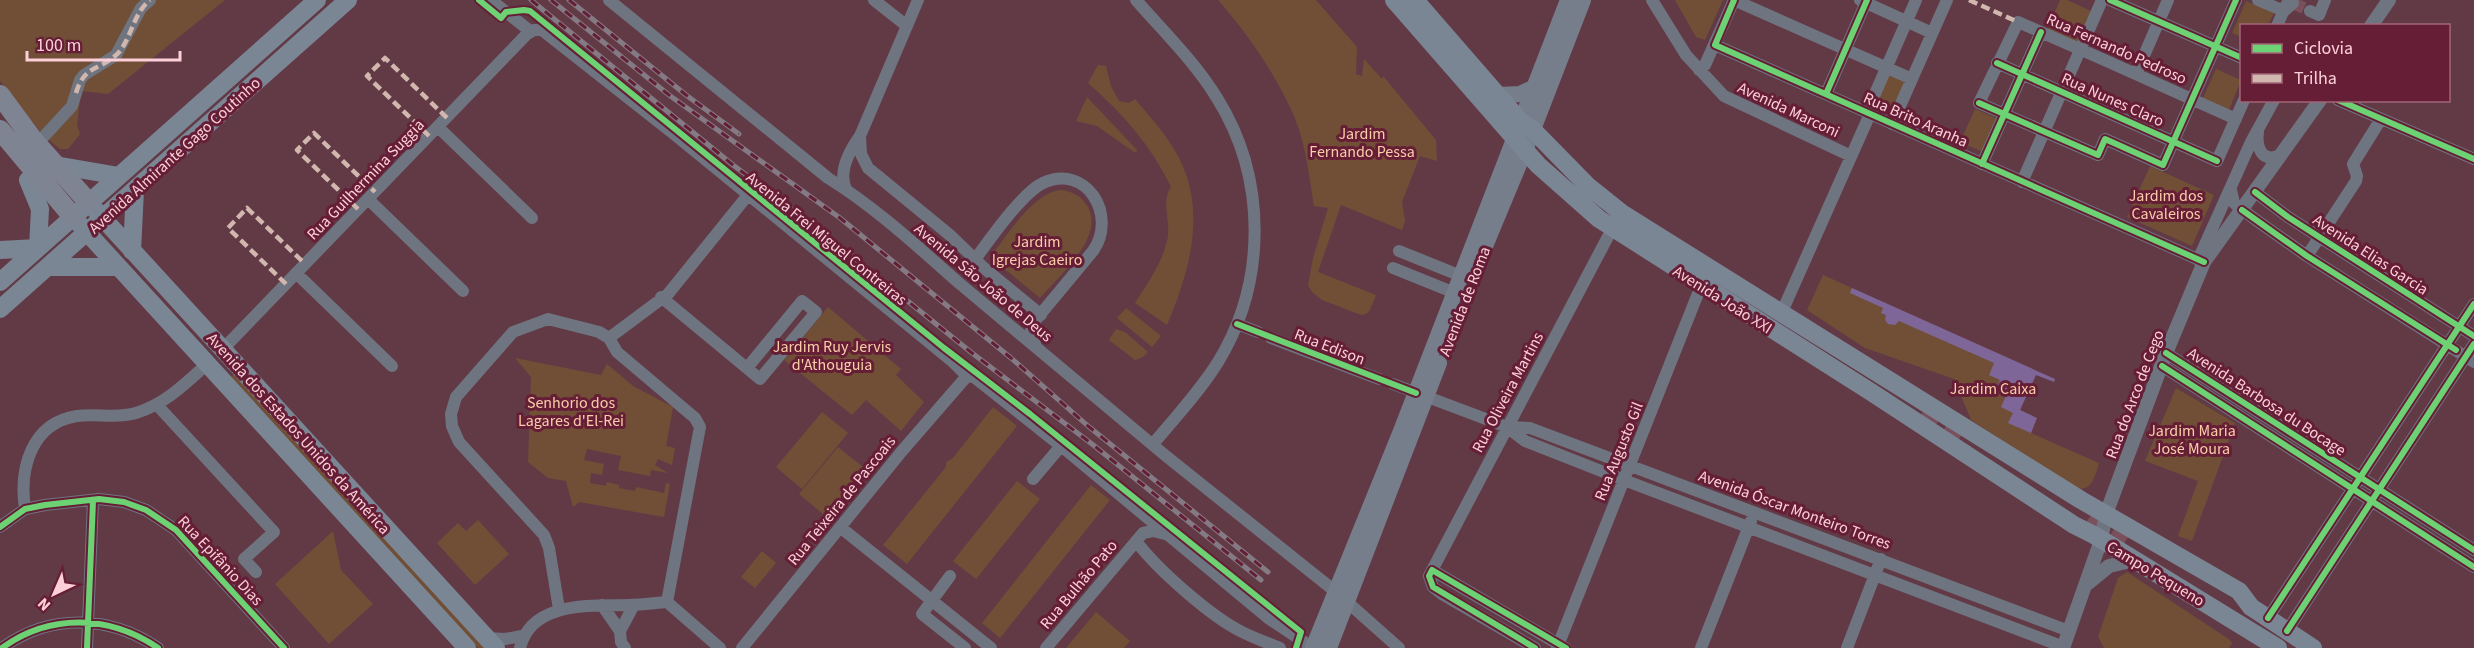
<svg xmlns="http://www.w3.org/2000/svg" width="2474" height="648" viewBox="0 0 2474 648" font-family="'Source Sans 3',sans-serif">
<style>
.green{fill:#704f36}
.water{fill:#7f6699}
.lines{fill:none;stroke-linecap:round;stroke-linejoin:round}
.minor-tunnel{stroke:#79505c;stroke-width:12;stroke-dasharray:12 6;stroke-linecap:butt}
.primary-tunnel{stroke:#79505c;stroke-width:18;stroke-dasharray:18 9;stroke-linecap:butt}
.minor{stroke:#6f7580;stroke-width:12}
.tertiary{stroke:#6f7580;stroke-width:14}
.secondary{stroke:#767e8c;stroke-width:16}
.primary{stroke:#7b8695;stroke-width:18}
.trunk{stroke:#7e8491;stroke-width:20}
.rail-casing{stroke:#847a83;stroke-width:5}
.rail{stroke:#661e36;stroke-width:3;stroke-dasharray:9;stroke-linecap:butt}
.quiet{stroke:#d1b7ad;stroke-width:4.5;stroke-dasharray:9 4.5;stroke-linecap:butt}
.cycleway-casing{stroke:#661e36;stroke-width:10}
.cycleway{stroke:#6cd273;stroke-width:6}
.labels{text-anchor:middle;stroke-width:6;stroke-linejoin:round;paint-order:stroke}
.street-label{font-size:16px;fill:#fdd0d9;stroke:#661e36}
.park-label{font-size:16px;fill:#f9cea8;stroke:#661e36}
</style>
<rect width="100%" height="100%" fill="#623a46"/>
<!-- green -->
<path class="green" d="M0,0H225L108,94L81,91L77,125L80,134L68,149H60L43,135L0,81Z
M1218,0H1316L1357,47L1356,74L1362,76L1364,59L1382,79L1383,76L1436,140L1437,161L1420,156L1402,202L1405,221L1402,230L1341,205L1318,272L1376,295L1370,310L1366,314L1361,315L1322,300L1312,292L1308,285L1313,258L1328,208L1314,206C1309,176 1306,144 1294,116C1275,73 1248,34 1218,0Z
M1675,0H1723L1705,40L1696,37Z
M2060,0H2067L2091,11L2077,42L2048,29Z
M2246,1L2274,13L2268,25L2242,26L2241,37L2232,33Z
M1098,65L1106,66L1111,86L1119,101L1129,103L1135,99C1150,117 1168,136 1179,158C1207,212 1189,273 1167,325L1135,303C1148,283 1164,260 1168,236C1170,218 1161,201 1171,187C1151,145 1122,113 1088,83Z
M2216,69L2241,80L2229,110L2203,98Z
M1889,72L1906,79L1892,112L1875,104Z
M1087,97L1138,151L1134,152L1097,126L1076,121Z
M1975,109L1998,119L1983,152L1960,142Z
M2150,166L2214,195L2192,246L2127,217Z
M1062,190C1072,192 1080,195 1086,204C1108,234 1059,276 1040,298L990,257C1007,236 1034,191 1062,190Z
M1823,275L2037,371L2020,410L2037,418L2031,433L2099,463C2095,476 2092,492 2076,488L1971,420L1954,379L1865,348L1807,310Z
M828,307L901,369L896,375L924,402L901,431L866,400L852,415L784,360Z
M1126,308L1161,336L1152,347L1117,318Z
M1116,329L1125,332L1148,352L1143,357L1135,360L1109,340Z
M515,358L601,375L607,364L633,386L673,407L666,446L675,448L672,465L658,459L655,465L668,473L651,470L650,476L618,470L621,456L587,449L584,460L604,464L602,475L591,473L590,483L606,486L607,482L619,485V488L635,491L636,487L664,493L666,483L670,484L664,517L579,502L573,507L566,481L548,478L528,462L531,377Z
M235,373L486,648H478L231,377Z
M2176,388L2235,423L2192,541L2178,536L2198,481L2145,461Z
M993,407L1017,426L907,564L883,545L946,467V462L953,458Z
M822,412L848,433L802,489L776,467Z
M838,447L868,471L829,519L799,494Z
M1017,481L1040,499L976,579L953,561Z
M1091,485L1110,500L1000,638L982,623Z
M478,520L509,554L475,585L437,543L458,523L466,531Z
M333,531L341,570L373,604L329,644L275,584Z
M762,551L776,563L755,588L741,577Z
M2127,572L2230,640L2232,643L2229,648H2104L2098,637L2118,578Z
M1096,612L1130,641L1124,648H1066Z"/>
<!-- water -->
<path class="water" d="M1852,288L2055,379L2054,382L2036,375L2020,410L2037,418L2031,433L2008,423L2013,413L2001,407L2006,396L1995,391L2000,380L1989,375L1994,363L1899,321L1895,325L1888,324L1885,320L1886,315L1881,313L1883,308L1850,293Z"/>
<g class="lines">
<!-- minor-tunnel -->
<path class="minor-tunnel" d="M2293,3L2310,11"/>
<!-- primary-tunnel -->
<path class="primary-tunnel" d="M1921,415L1967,443
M2091,515L2127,539"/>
<!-- minor -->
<path class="minor" d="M491,0L530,31
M609,0L828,178C875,207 918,247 959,283L1166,456L1336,592L1399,648
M874,0L907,26
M1136,0C1164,32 1195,62 1217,98C1267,178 1267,282 1218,362C1200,391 1175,418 1153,444
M1652,0L1686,55L1724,96L1851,156
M1734,0L1912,79
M1860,0L1932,33
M2110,0L2242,58
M2236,0C2212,55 2187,110 2163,165L2105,139L2098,155L1979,103L2018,22C2091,54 2163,86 2236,119
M2258,0L2284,11L2293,3
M2310,11L2319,15L2325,0
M2277,26L2286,5
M1715,45L2204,262
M1997,63L2217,161L2244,100
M1699,70L1705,65L1734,0
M2136,74L2168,0
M1826,94L1867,0
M2338,100L2474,159
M1867,112L1916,0
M1892,124L1947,0
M438,127L532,218
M2258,132C2256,147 2262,164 2280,155
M860,136L861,154L868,168L951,236L984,268L1041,315
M37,144L72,106L80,80L84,75L116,55L141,8L150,0
M1982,164L2041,32
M2022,182L2102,0
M846,189C838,172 850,150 860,136L918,0
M2231,190L2234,203L2256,220L2307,256L2474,362
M2255,192L2288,217L2474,336
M368,199L463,291
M1399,251L1461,276
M2307,256L2356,181L2357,176L2353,164L2381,119
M976,258C991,238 1022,193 1043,183C1086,163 1118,215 1093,251L1034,322L1031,331L1036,347
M2198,260L2251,142L2274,100
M1393,268L1455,293
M296,273L392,366
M661,297L760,379L816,312L802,301L747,368
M1781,314L1870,114
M1237,324L1258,332
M609,338L668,294L748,195
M1271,338L1379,379
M223,349L527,34L534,30H542L674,134L952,361L967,376L974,377L1061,446L1268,618L1313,648
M2166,353L2474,550
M2162,366L2474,567
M1393,384L1507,427L1530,428L2069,631
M157,405L274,532L244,559L256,572
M1508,428L1525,441L1624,480L2064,647
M1033,479L1061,446
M25,509C19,469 31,423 77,416C97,413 116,419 136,413C165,404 185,384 207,364
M0,527L25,509L45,505L99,499L124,502L146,510L176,530L284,648
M840,527L991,648
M1136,541C1157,569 1210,616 1242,632C1254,638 1268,643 1280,648
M1432,570L1565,648
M950,576L922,614L965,648
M667,602L720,648
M602,605L620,631L621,642L625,648
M559,609L549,548L544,535L459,442L452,426L451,414L456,397L513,332L548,319L599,332L609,338L617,352L695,418L700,427L667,602
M2268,618L2474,304
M620,631L634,605
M2287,631L2474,344
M487,638L505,639L522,636
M2,648C50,613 110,615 158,648
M87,648L93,501
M520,648C531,601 591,606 629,605C642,605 654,603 667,602
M742,648L902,451L967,376
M1046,648L1143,533L1153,531L1165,534
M1535,648L1442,594L1433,587L1429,576L1612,229
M1557,648L1701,286L1702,277
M1701,648L1751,521
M1847,648L1881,559"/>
<!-- tertiary -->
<path class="tertiary" d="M2371,26L2389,0
M2087,584L2109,566L2135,560
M2063,648L2101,540L2106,514L2166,353L2204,262L2320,100"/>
<!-- secondary -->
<path class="secondary" d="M1498,95L1520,94L1535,87
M1473,275L1525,150L1583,0
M1313,648L1401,431L1568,0
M1329,648L1439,363"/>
<!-- primary -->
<path class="primary" d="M1394,0L1538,165L1599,219L1871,392L2074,525L2094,535L2278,648
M1415,0L1521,122L1533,130L1588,186L1623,214L2081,500L2239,591L2251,607L2313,648
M55,165L119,176
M28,180L40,209L38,248
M89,203L496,648
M73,217L467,648
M0,250L38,248
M132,251L135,190
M48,267H118
M0,282L317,0
M0,309L348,0"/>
<!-- trunk -->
<path class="trunk" d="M0,95L34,141L89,203
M0,130L73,217"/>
<defs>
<path id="rail" d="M531,0L733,165L816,227L972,353L1092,444L1261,580
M551,0L669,95L840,218L1011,358L1088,426L1268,572
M569,0L686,95L739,134"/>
</defs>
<!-- rail casing -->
<use href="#rail" class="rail-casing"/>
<!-- rail -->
<use href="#rail" class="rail"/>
<!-- quiet -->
<path class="quiet" d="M1969,0L2018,22
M76,93C84,66 97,71 115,56C131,43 132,14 150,0
M429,136L367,76L385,58L447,118
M358,209L297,150L314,133L375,192
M286,284L228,228L247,208L305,264"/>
<defs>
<path id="cycleway" d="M479,0L501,18L506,12L524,10L530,11L944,348L1030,414L1301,632L1296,648
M1734,0L1715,45L2204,262
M2110,0L2242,58
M1997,63L2217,161
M1826,94L1867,0
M2338,100L2474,159
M1979,103L2098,155L2105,139L2163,165L2236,0
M1982,164L2041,32
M2255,192L2288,217L2474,336
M2242,210L2307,256L2456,350
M1237,324L1416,393
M2166,353L2474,550
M2162,366L2474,567
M0,527L25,509L45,505L99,499L124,502L146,510L176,530L284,648
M2268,618L2474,304
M2287,631L2474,344
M2,648C50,613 110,615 158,648
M87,648L93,501
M1535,648L1433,587L1429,576L1432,570L1566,648"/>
</defs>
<!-- cycleway casing -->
<use href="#cycleway" class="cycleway-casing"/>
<!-- cycleway -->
<use href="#cycleway" class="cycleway"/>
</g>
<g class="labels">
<!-- street labels -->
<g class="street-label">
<text transform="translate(2117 48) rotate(24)" y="6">Rua Fernando Pedroso</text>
<text transform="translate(2113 99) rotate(24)" y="6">Rua Nunes Claro</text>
<text transform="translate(1789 109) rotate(25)" y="6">Avenida Marconi</text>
<text transform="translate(1916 119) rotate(24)" y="6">Rua Brito Aranha</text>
<text transform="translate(174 155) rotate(-42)" y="6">Avenida Almirante Gago Coutinho</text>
<text transform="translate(365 179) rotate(-46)" y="6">Rua Guilhermina Suggia</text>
<text transform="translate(827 238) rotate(39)" y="6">Avenida Frei Miguel Contreiras</text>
<text transform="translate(2371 254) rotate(33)" y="6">Avenida Elias Garcia</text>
<text transform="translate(984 282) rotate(40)" y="6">Avenida São João de Deus</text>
<text transform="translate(1723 299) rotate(32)" y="6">Avenida João XXI</text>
<text transform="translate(1464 301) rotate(-69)" y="6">Avenida de Roma</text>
<text transform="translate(1330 346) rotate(21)" y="6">Rua Edison</text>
<text transform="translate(1507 392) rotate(-62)" y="6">Rua Oliveira Martins</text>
<text transform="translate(2134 394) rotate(-69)" y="6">Rua do Arco de Cego</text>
<text transform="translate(2267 401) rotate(33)" y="6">Avenida Barbosa du Bocage</text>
<text transform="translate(299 433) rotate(48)" y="6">Avenida dos Estados Unidos da América</text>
<text transform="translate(1618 451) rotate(-68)" y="6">Rua Augusto Gil</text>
<text transform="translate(841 500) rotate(-51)" y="6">Rua Teixeira de Pascoais</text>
<text transform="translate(1795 509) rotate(20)" y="6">Avenida Óscar Monteiro Torres</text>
<text transform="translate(221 560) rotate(47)" y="6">Rua Epifânio Dias</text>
<text transform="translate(2156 573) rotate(31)" y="6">Campo Pequeno</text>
<text transform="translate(1078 584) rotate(-50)" y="6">Rua Bulhão Pato</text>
</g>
<!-- park labels -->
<g class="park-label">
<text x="1362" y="139">Jardim<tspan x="1362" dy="18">Fernando Pessa</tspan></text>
<text x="2166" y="201">Jardim dos<tspan x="2166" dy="18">Cavaleiros</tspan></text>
<text x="1037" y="247">Jardim<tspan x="1037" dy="18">Igrejas Caeiro</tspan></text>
<text x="832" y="352">Jardim Ruy Jervis<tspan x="832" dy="18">d'Athouguia</tspan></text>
<text x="1993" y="394">Jardim Caixa</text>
<text x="571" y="408">Senhorio dos<tspan x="571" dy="18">Lagares d'El-Rei</tspan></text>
<text x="2192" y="436">Jardim Maria<tspan x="2192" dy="18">José Moura</tspan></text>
</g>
</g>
<!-- legend -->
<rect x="2240" y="24" width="210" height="78" fill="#661e36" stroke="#a26577" stroke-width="1.5"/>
<rect x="2252" y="44" width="30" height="9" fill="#6cd273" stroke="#a26577" stroke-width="1.5"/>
<text x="2294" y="54" font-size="18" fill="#fdd0d9">Ciclovia</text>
<rect x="2252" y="74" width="30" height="9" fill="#d1b7ad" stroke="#a26577" stroke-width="1.5"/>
<text x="2294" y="84" font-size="18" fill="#fdd0d9">Trilha</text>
<!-- north arrow -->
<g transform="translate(54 594) rotate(224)" stroke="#661e36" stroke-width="4.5" paint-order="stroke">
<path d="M0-4.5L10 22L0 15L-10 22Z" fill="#fdd0d9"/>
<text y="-9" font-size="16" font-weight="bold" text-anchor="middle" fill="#fdd0d9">N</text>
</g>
<!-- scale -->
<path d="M27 51v9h153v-9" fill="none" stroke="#fdd0d9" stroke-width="3"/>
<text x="36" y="51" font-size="18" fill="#fdd0d9" stroke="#661e36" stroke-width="4.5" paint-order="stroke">100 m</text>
</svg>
